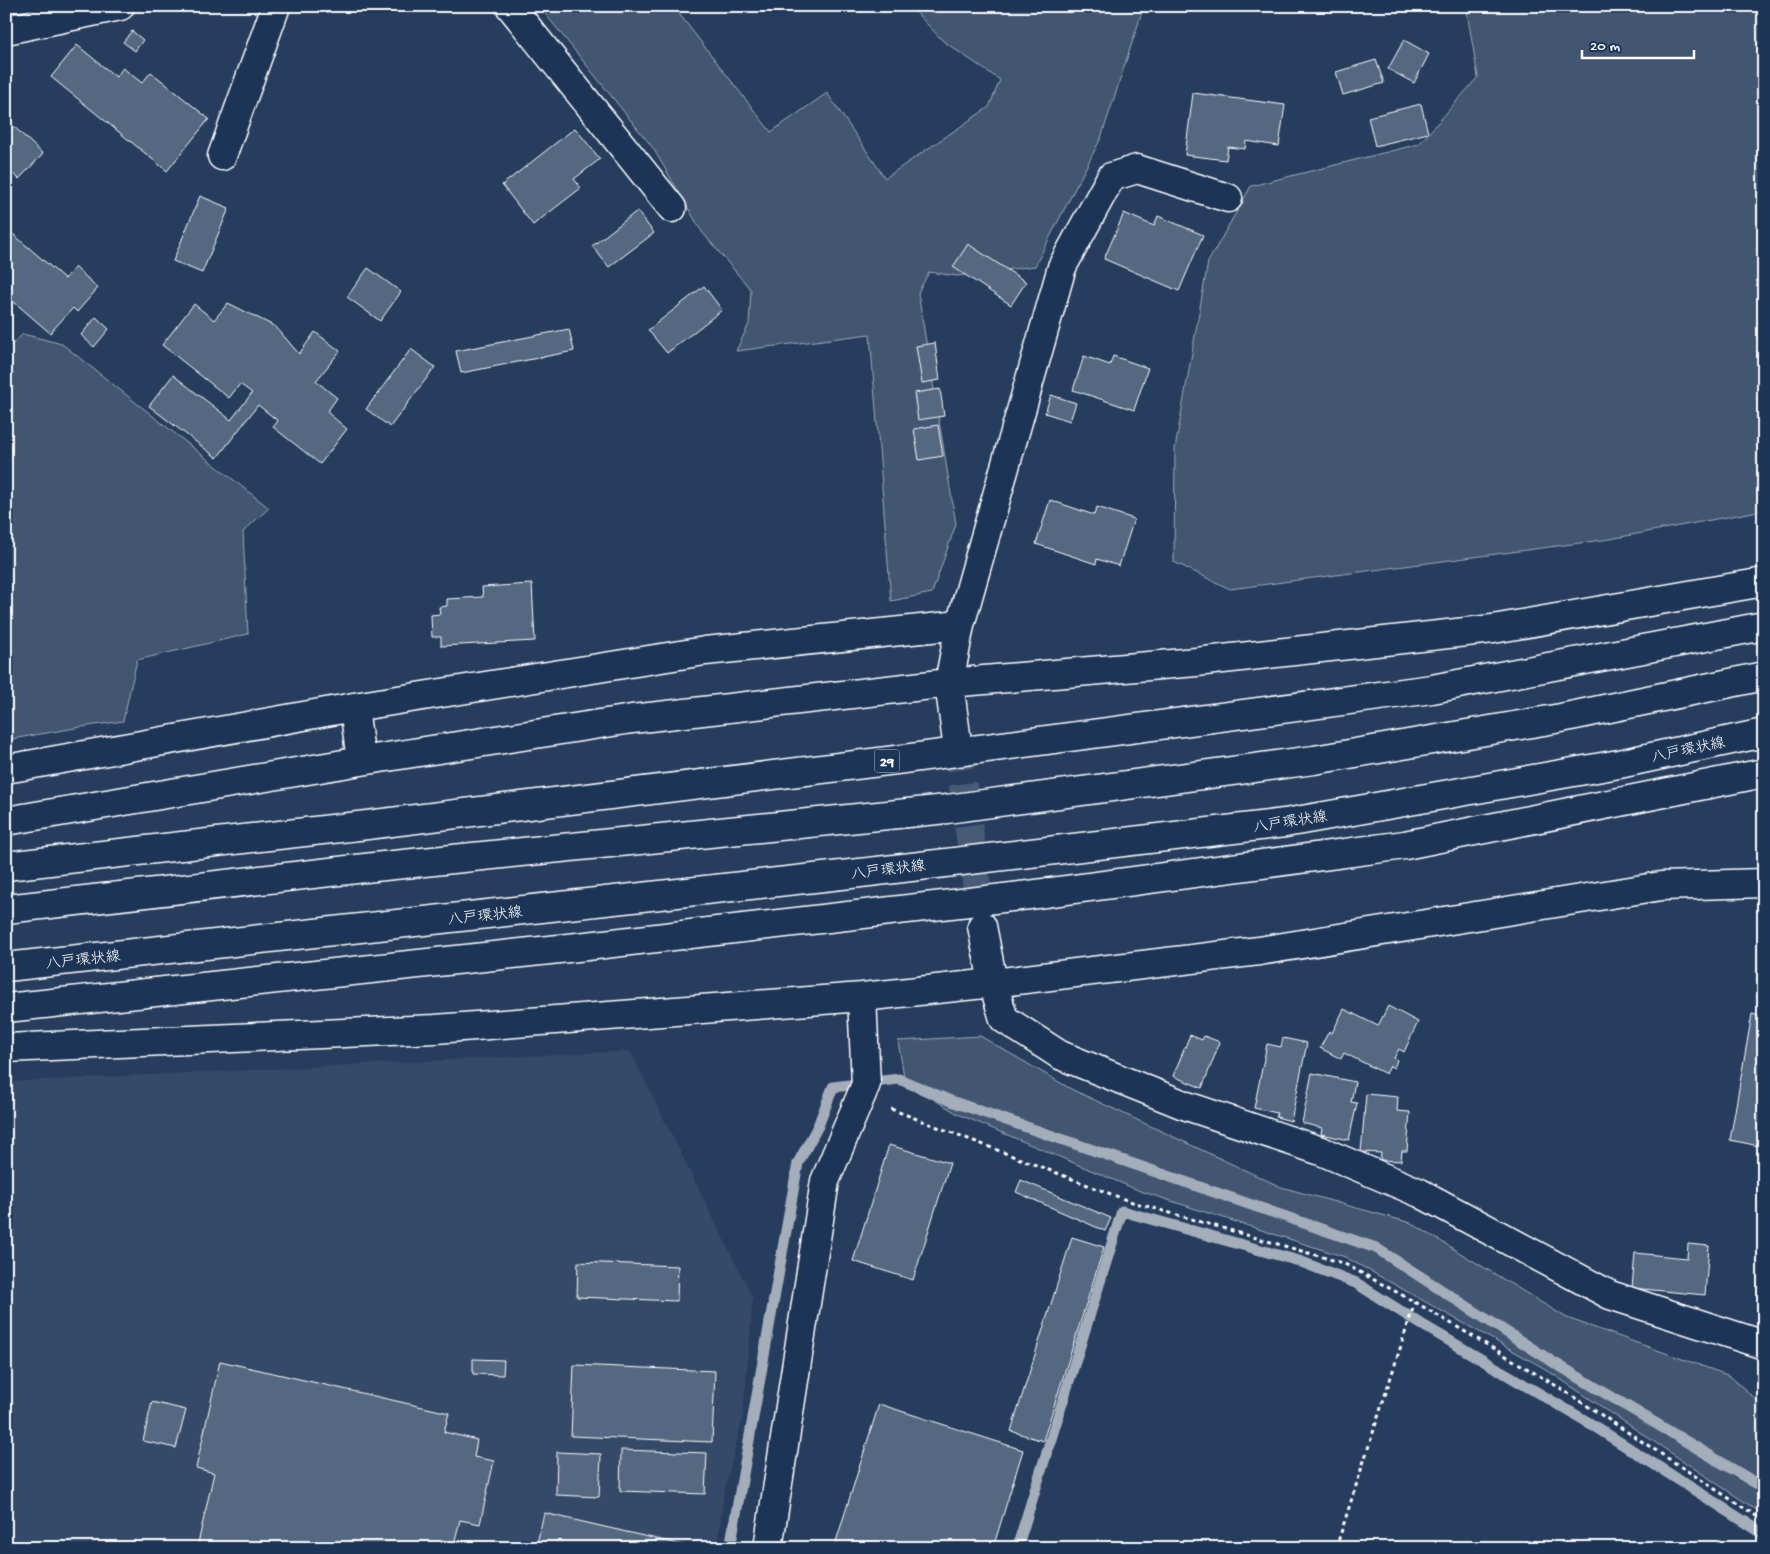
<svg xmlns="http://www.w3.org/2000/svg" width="1770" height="1554" viewBox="0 0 1770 1554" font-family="'Gochi Hand','Klee One',sans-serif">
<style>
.built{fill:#344a68}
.green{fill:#425672;stroke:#a0aab8}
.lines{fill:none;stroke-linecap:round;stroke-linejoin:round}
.stream{stroke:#a4aebb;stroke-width:11}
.building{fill:#556781;stroke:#fff}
.minor-tunnel{stroke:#475a76;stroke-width:28;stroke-dasharray:28 14;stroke-linecap:butt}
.minor-casing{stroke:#fff;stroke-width:31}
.major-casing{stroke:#fff;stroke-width:31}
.path{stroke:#fff;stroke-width:3;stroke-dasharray:4 4;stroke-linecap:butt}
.minor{stroke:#1d3557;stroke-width:28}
.major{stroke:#1d3557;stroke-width:28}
.major-bridge-casing{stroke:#fff;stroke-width:31;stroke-linecap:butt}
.major-bridge{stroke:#1d3557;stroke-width:28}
.labels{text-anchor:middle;stroke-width:5;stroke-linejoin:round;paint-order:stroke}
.shield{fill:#1d3557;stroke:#bbc2cd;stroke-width:1}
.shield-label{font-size:14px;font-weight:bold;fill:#fff}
.street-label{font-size:15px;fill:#fff;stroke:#1d3557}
</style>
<rect width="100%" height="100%" fill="#263d5e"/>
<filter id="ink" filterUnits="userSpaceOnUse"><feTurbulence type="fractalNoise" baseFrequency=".02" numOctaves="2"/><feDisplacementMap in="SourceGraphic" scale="10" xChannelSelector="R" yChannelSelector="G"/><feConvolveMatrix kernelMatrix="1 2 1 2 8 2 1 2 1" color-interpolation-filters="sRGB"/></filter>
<g filter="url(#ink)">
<!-- built -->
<path class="built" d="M630,1051L753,1298L743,1417L724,1493L717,1548H6V1082Z"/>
<!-- green -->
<path class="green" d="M539,6H673L771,132L827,93L885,178L989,107L1000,80L943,41L910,6H1144L1101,138L1035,266L957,276L929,272L918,293L956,524L932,593L891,601L870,334L736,351L749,324L751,290L702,232L653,148Z
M1466,6H1764V510L1610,539L1230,589L1174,562L1175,449L1208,262L1251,186L1419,144L1478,77Z
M23,334L62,344L269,508L243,532L248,634L137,660L123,721L81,727L6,740V350Z
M1759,922L1764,923V998L1759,997Z
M980,1036L1071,1089L1281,1187L1411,1223L1567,1318L1730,1376L1764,1407V1515L1542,1367L1345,1257L1140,1191L958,1114L905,1082L898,1041Z"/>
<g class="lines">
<!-- stream -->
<path class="stream" d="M730,1548L798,1163L818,1126L833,1087L899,1079L951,1101L1376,1248L1553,1362L1764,1488
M1017,1548L1122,1211L1299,1261L1356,1283L1421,1324L1586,1421L1764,1534"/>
</g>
<!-- building -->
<path class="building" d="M361,6H374L365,12Z
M132,31L143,40L135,51L123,42Z
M1404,40L1429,54L1414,83L1388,69Z
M77,45L116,77L123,68L142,83L151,72L209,119L167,171L51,77Z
M1376,60L1384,83L1343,95L1336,72Z
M1193,93L1285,105L1279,146L1246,141L1245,149L1228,147L1226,160L1185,155Z
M1421,104L1428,133L1375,146L1368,117Z
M6,119L43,154L19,179L6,168Z
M575,128L600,159L574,179L581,188L533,225L502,185Z
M200,196L229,208L202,273L173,261Z
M637,211L654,233L609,267L592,246Z
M1124,213L1154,226L1158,216L1203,235L1179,291L1104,259Z
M6,228L65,279L75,267L98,288L77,312L73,308L50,333L6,295Z
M968,244L1026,282L1011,305L953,267Z
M368,268L401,292L380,321L347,297Z
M704,286L722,310L667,353L648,330Z
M228,303L276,327L299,354L315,332L340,351L316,381L337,398L327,412L347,429L320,464L273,427L278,421L258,405L217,458L149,406L173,375L231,420L252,393L240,384L229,398L162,345L194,304L214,320Z
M96,317L109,329L94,347L81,335Z
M569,329L574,351L461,373L456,351Z
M935,343L940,380L922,383L916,346Z
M411,349L435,367L390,427L366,409Z
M1084,356L1110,365L1113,356L1148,368L1134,410L1073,390Z
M940,389L944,416L918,420L914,393Z
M1051,395L1076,403L1070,421L1045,413Z
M938,425L943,456L919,460L914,429Z
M1050,500L1094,515L1097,507L1134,519L1119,566L1097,559L1096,564L1036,544Z
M532,584L535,641L441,646V637H432L431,615L440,614L439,607L447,606V599L483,597L482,587Z
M1388,1006L1418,1022L1404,1052L1399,1049L1394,1058L1397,1060L1394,1068L1390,1066L1386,1074L1344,1053L1341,1059L1320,1048L1329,1031L1332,1033L1344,1009L1378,1026Z
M1752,1014L1764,1017V1147L1730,1140Z
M1190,1035L1202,1040L1204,1036L1220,1042L1202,1088L1173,1076Z
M1283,1038L1307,1043L1291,1121L1276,1117L1277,1113L1254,1108L1267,1044L1281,1047Z
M1312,1073L1355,1082L1351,1102L1357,1103L1349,1140L1321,1134L1322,1128L1302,1123Z
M1366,1094L1398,1097L1397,1111L1410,1112L1407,1151H1402L1401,1161L1380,1160L1381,1153L1361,1152Z
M889,1145L950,1163L913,1280L853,1261Z
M1021,1180L1111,1218L1105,1231L1016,1192Z
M1072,1237L1104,1247L1043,1441L1011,1431Z
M1688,1244L1709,1246L1705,1295L1632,1288L1635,1253L1687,1258Z
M578,1262L678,1266L677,1301L577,1297Z
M473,1359L504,1360L503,1375L473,1374Z
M220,1361L449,1413L444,1432L477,1440L474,1457L494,1461L480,1524L460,1520L453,1548H197L214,1473L196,1468Z
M574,1365L715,1371L712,1442L571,1436Z
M152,1402L186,1410L176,1448L143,1441Z
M879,1404L1023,1450L993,1548H834Z
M621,1450L707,1453L705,1494L620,1491Z
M557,1452L601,1454L599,1497L556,1495Z
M544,1513L696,1548H536Z"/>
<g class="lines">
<!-- minor-tunnel -->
<path class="minor-tunnel" d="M957,742L982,924"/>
<defs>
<path id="minor" d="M510,6L672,208
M6,30L120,6
M222,156L276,6
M354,707L361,761
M957,742L949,683L960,625L1062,267L1111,177L1137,169L1228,198
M6,769L354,707L705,651L960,625
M6,821L361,761L632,719L949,683L1196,662L1493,629L1764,582
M982,926L993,983L1004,1019L1060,1055L1184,1105L1321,1151L1420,1193L1610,1295L1764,1345
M6,1048L435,1029L862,997L993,983L1259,951L1661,886L1764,883
M768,1548L825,1181L866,1084L862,997"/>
<path id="major" d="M6,866L367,825L896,760L1432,689L1764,626
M6,1008L587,946L1029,895L1405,845L1764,773"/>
</defs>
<!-- minor casing -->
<use href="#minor" class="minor-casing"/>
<!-- major casing -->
<use href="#major" class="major-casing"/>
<!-- path -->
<path class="path" d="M891,1109L1129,1201L1343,1263L1415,1302L1560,1388L1764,1521
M1336,1548L1415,1302"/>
<!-- minor -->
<use href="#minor" class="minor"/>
<!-- major -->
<use href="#major" class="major"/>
<defs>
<path id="major-bridge" d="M6,909L374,867L947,809L1314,760L1561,718L1764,676
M6,967L869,872L1285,823L1619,764L1764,733"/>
</defs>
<!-- major-bridge casing -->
<use href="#major-bridge" class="major-bridge-casing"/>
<!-- major-bridge -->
<use href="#major-bridge" class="major-bridge"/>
</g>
</g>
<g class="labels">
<!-- shield labels -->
<rect class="shield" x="874.5" y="749.5" width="25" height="23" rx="4"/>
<g class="shield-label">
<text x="887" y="766">29</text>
</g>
<!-- street labels -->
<g class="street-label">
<text transform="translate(1688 749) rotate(-12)" y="5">八戸環状線</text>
<text transform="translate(1290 821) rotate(-9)" y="5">八戸環状線</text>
<text transform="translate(888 869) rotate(-7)" y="5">八戸環状線</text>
<text transform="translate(485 915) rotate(-6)" y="5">八戸環状線</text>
<text transform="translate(83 959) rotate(-6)" y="5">八戸環状線</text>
</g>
</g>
<!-- margin -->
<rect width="1770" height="1554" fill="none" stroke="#1d3557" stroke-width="25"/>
<rect x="12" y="12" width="1745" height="1529" fill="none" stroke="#fff" stroke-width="2" filter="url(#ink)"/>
<!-- scale -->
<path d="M1582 50v8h112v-8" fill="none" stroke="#ffffff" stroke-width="2.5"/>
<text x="1590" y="50" font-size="15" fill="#ffffff" stroke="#1d3557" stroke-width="4" paint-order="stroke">20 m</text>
</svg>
